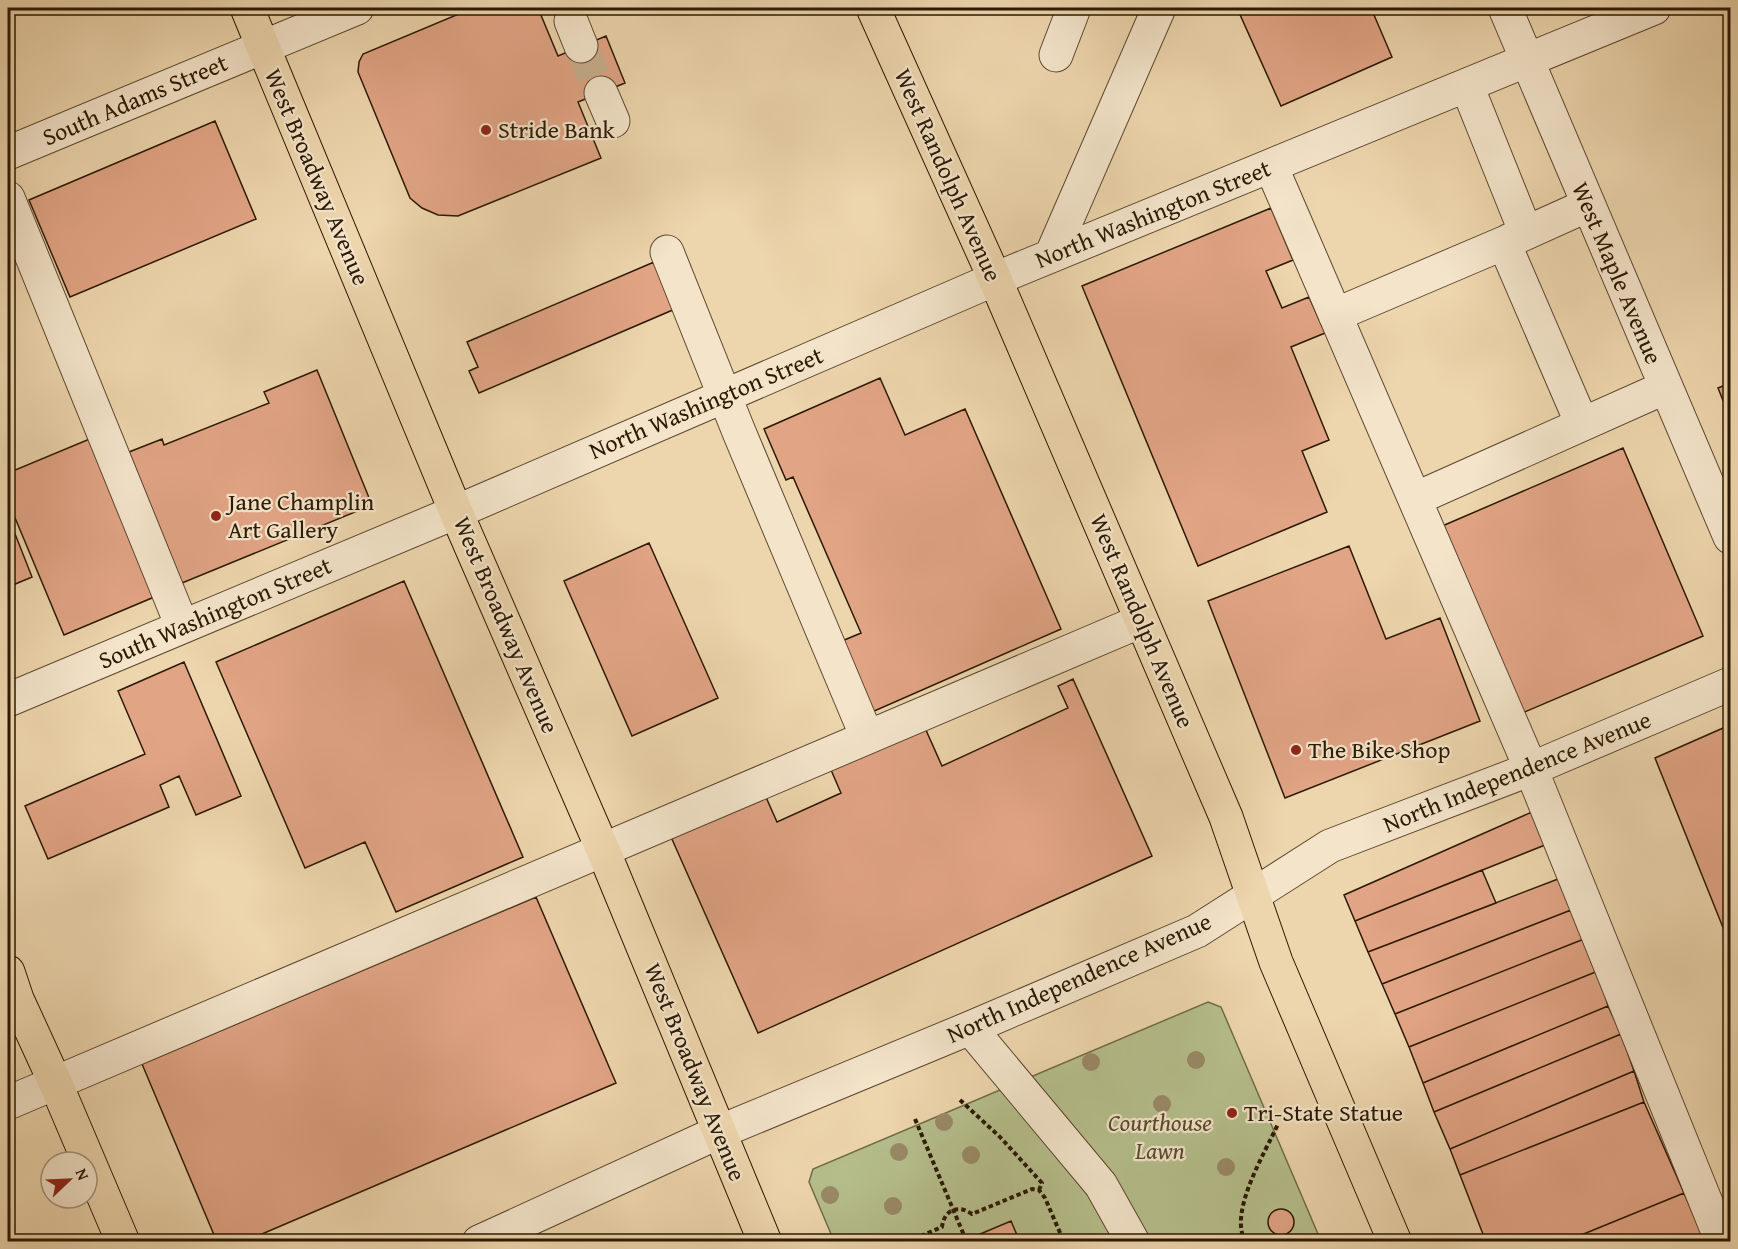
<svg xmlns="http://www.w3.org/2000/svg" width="1738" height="1249" viewBox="0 0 1738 1249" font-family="'Gentium Book Plus',serif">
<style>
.green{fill:#b5be8c;stroke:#706c48;stroke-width:1.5}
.building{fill:#e1a485;stroke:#2b1903;stroke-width:1.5}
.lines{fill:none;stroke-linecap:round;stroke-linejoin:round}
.minor-tunnel{stroke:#c6af8b;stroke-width:33;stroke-dasharray:33 16;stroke-linecap:butt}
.minor-casing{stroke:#5c482e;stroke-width:35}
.major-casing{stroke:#2b1903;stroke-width:35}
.path{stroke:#2b1903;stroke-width:4;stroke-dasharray:4.5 3;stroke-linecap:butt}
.minor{stroke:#f3e4ca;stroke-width:33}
.major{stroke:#edd5ad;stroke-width:33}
.tree{fill:#998966}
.poi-dot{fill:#8f2418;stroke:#f3e4ca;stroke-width:2}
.labels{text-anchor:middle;stroke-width:4.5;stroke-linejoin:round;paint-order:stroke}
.street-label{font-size:24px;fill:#2b1903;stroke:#f3e4ca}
.poi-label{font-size:24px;fill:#2b1903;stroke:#f3e4ca;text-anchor:start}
.park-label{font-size:24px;font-style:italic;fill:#544b2c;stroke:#f3e4ca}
</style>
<rect width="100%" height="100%" fill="#edd5ad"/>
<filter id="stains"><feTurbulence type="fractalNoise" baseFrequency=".00333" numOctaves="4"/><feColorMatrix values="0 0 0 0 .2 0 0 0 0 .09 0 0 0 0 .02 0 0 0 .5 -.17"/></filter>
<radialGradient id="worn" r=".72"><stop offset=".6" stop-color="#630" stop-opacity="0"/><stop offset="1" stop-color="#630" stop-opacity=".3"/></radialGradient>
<!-- green -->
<path class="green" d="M1208,1002L1221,1007L1321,1241H834L809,1182L813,1169Z"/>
<!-- building -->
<path class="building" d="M473,8H538L558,56L606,36L625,83L578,102L601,158L458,216L438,215L422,208L410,198L358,72L359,62L363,54Z
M1237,8H1371L1392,57L1281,106Z
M215,121L256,219L70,297L29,200Z
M1271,208L1293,260L1266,271L1282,308L1309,297L1325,333L1291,347L1329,440L1302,451L1327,512L1198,566L1082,286Z
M654,262L675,309L479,393L469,371L478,367L467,342Z
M317,370L372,505L182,583L129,452L162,439L164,445L269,403L264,392Z
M880,378L905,435L965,409L1061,629L872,712L842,641L861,633L793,477L786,480L764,429Z
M1730,383V418L1718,388Z
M92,438L159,595L64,635L8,501V473Z
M1623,448L1703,636L1520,714L1440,527Z
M8,516L32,577L8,587Z
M649,543L718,698L632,736L564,581Z
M1349,546L1386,639L1440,618L1480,721L1285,798L1208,601Z
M404,581L523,857L396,912L365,842L305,868L216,662Z
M184,662L241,796L196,815L179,776L160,785L169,807L48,859L25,806L145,754L118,691Z
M1073,679L1152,856L758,1033L671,837L765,795L777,822L841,793L831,770L925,728L942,766L1068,708L1058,686Z
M1730,725V945L1655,758Z
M1532,812L1545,845L1355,921L1344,895Z
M1482,870L1496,903L1368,952L1355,921Z
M1558,879L1571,910L1382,984L1368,952Z
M536,897L616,1083L243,1242H217L142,1064Z
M1571,910L1584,939L1395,1014L1382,984Z
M1584,939L1598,971L1409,1047L1395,1014Z
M1598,971L1608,1006L1423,1083L1409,1047Z
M1608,1006L1621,1034L1434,1112L1423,1083Z
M1621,1034L1634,1071L1450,1149L1434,1112Z
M1634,1071L1644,1102L1460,1175L1450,1149Z
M1644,1102L1684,1193L1564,1242H1486L1460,1175Z
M1684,1193L1705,1242H1564Z
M1268 1222a13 13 0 1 1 26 0a13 13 0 1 1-26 0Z
M1011,1221L1020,1242H962L966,1240Z"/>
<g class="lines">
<!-- minor-tunnel -->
<path class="minor-tunnel" d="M581,46L601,93"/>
<defs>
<path id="minor" d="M1505,8L1730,537
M571,21L581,46
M1056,55L1074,8
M1467,86L1526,233
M601,93L613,121
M8,153L357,8
M1271,166L1531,769L1722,1242
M8,198L182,626
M1508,241L1588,205
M667,252L739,432L867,737
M1051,256L1159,8
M1335,315L1504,243L1582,424
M1415,499L1666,387
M8,700L456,512L995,279L1654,8
M970,1028L1101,1185L1133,1242
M8,1103L1141,621
M479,1242L719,1132L970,1028L1197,931L1330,846L1531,769L1730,684"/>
<path id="major" d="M247,8L456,512L603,850L765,1242
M873,8L995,279L1226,817L1276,962L1395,1242
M8,972L17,999L55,1082L123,1242"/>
</defs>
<!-- minor casing -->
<use href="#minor" class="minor-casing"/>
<!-- major casing -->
<use href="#major" class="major-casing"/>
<!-- path -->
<path class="path" d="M960,1100L1000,1137L1042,1183L1039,1190
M915,1119L966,1240
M907,1242L942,1227C944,1210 958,1204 972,1214L1032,1189L1039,1190L1045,1198L1064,1242
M1185,1242H1195
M1233,1242L1243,1238
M1246,1242C1227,1214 1266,1151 1278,1124"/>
<!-- minor -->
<use href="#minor" class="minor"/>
<!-- major -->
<use href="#major" class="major"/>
</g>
<!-- trees -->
<g class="tree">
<circle cx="1196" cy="1060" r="9"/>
<circle cx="1091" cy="1062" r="9"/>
<circle cx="1162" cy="1104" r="9"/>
<circle cx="944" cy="1122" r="9"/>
<circle cx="899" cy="1152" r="9"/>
<circle cx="971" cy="1155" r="9"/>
<circle cx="1226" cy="1167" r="9"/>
<circle cx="830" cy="1195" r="9"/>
<circle cx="893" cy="1206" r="9"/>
</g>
<!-- markers -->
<g class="poi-dot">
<circle cx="486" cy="130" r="6"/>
<circle cx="216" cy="516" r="6"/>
<circle cx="1296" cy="750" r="6"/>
<circle cx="1232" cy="1113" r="6"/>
</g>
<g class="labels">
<!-- street labels -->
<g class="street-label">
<text transform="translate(135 100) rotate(-23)" y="8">South Adams Street</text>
<text transform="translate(948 175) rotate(66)" y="8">West Randolph Avenue</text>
<text transform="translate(317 177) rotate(67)" y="8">West Broadway Avenue</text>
<text transform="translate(1153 214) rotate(-22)" y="8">North Washington Street</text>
<text transform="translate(1617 273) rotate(67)" y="8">West Maple Avenue</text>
<text transform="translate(706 403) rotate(-23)" y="8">North Washington Street</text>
<text transform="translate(215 613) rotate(-23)" y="8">South Washington Street</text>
<text transform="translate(1142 621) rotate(67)" y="8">West Randolph Avenue</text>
<text transform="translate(506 625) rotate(67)" y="8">West Broadway Avenue</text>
<text transform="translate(1517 772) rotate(-22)" y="8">North Independence Avenue</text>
<text transform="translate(1079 978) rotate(-24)" y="8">North Independence Avenue</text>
<text transform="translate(695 1072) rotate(68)" y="8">West Broadway Avenue</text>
</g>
<!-- poi labels -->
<g class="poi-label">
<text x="498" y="138">Stride Bank</text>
<text x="228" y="510">Jane Champlin<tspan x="228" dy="28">Art Gallery</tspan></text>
<text x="1308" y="758">The Bike Shop</text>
<text x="1244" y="1121">Tri-State Statue</text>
</g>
<!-- park labels -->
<g class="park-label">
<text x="1160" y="1131">Courthouse<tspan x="1160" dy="28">Lawn</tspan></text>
</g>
</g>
<!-- margin -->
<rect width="1738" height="1249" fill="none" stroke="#edd5ad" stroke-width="30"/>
<rect x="9" y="9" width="1720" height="1231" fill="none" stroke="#2b1903" stroke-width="3"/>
<rect x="15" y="15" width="1708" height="1219" fill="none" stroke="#2b1903" stroke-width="1.5"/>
<!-- north arrow -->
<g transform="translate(69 1180) rotate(67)"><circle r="28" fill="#f3e4ca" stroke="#a3937a" stroke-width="1.5"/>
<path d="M0-4.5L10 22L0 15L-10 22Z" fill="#8f2418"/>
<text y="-9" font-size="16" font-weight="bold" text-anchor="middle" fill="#2b1903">N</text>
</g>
<rect width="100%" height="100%" filter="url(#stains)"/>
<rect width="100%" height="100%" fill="url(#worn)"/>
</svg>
